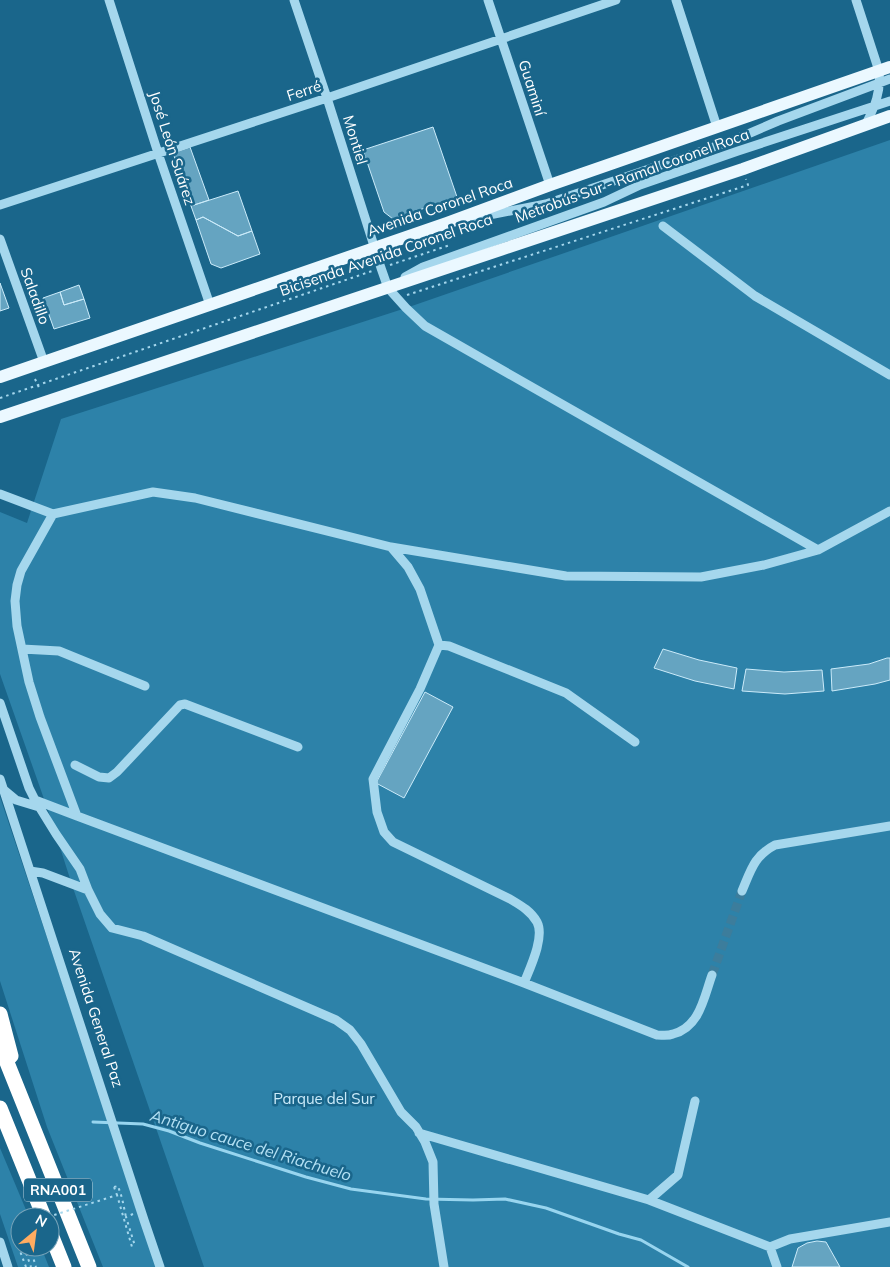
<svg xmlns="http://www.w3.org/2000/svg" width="890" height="1267" viewBox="0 0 890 1267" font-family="Mulish,sans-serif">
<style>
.green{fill:#2d82a9}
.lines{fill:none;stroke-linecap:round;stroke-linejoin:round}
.stream{stroke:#98d5ef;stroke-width:3}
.building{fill:#65a4c1;stroke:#cbebfa}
.minor-tunnel{stroke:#3c7d9c;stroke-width:9;stroke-dasharray:9 4.5;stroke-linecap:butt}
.path{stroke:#a5d7ed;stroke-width:2;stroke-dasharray:2.5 4;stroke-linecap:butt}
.minor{stroke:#a5d7ed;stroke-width:9}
.major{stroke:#ebf8ff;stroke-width:12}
.highway{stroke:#fff;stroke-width:15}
.path-bridge{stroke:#a5d7ed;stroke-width:2;stroke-dasharray:2.5 4;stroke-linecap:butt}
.labels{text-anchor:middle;stroke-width:5;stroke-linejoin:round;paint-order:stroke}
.shield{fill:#1a668b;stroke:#bad1dc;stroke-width:1}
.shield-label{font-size:14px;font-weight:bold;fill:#fff}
.street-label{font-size:15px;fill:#fff;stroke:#1a668b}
.park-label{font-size:15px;fill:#cbebfa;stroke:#1a668b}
.water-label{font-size:16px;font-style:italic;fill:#b5e2f5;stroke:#1a668b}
</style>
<rect width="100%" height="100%" fill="#1a668b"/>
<!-- green -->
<path class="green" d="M890,140V1267H204L72,885L50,816L0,674V512L27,523L61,419L406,308Z
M0,797L157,1267H103L47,1127L0,981Z
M0,1148L29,1217H20V1247H41L49,1267H18L0,1214Z"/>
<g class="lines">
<!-- stream -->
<path class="stream" d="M93,1122L143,1124L169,1131L200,1143L306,1177L351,1189L426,1199L473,1200L505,1199L546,1208L619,1234L641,1240L688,1267"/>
</g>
<!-- building -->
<path class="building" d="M433,127L457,197L393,219L384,212L363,150Z
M190,147L209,200L191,206L173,153Z
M238,191L252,231L238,236L203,217L196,220L191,206Z
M203,217L238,236L252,231L260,254L221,268L211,264L196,220Z
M0,283L9,308L0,311Z
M79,285L84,299L64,305L60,292Z
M60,292L64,305L84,299L90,318L54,329L43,298Z
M663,649L699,660L737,668L734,689L695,681L654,668Z
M887,658H890V680L875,684L832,691L831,669L869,664Z
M746,669L784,672L822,670L824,691L785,694L742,691Z
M425,692L453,707L404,798L376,783Z
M817,1241L826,1242L840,1267H792L798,1248L807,1243Z"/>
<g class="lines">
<!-- minor-tunnel -->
<path class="minor-tunnel" d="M712,975L742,891"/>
<!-- path -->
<path class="path" d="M390,265L450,245
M407,295L748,185L746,179
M35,379L40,390
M0,398L372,271
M114,1187L118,1186L122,1198L126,1217
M114,1187L117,1195
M133,1214L126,1217L135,1246
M19,1234L15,1218L20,1217
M20,1236L19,1234L14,1235L26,1267
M24,1247L31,1267
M30,1247L36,1267"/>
<!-- minor -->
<path class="minor" d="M109,0L158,153L210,305
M294,0L327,98L381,268L388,288L406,308L425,326L818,550
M488,0L550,185
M676,0L717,127
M856,0L879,71C881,92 875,106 866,124
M0,205L327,98L616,0
M474,218L546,204L652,168L734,140L778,121L890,79
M663,226L755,296L890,375
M0,239L44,362
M405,277L423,267L604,202L640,185L738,151L890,101
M0,494L53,514L153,492L195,498L391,547L566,576L701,577L764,565L818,550L890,511
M53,514L21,571L17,585L15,601L17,626L29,682L40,717L77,816L524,983L657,1035C663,1035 668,1036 673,1034C700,1027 704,997 712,975
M391,547L408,567L420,589L439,645L420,689L373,779L377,812L384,832L393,842L510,899C520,905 531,911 537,922C545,937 530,968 524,983
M439,645L449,646L566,693L635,742
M22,649L59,651L145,686
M0,703L29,788L35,800L77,816
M75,765L99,777L109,778L117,772L180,705L185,704L298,747
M0,779L144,1220L160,1267
M4,790L16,800L39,807
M35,800L56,834L80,869L88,890L100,914L112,928L143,936L336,1020L350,1030L361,1044L401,1112L416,1127L425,1142L433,1162L434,1204L444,1267
M30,871L43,873L88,890
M742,891C751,870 754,856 775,845L890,826
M419,1133L649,1200L770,1247L790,1239L890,1222
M649,1200L678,1175L695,1101
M0,1242L8,1267
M770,1247L777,1267"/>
<!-- major -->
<path class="major" d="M0,377L447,223L550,185L890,67
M0,417L743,169L890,116"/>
<!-- highway -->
<path class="highway" d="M0,1014L11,1056
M0,1045L89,1267
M0,1108L44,1217
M50,1232L64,1267"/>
<!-- path-bridge -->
<path class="path-bridge" d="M48,1217L117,1195L132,1247L135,1246"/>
</g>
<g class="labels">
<!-- shield labels -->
<rect class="shield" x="24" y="1178.5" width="68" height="23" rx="4"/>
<g class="shield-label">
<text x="58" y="1195">RNA001</text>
</g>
<!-- street labels -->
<g class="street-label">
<text transform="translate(532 88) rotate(72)" y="5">Guaminí</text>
<text transform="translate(304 91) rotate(-18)" y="5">Ferré</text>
<text transform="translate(355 140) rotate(73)" y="5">Montiel</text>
<text transform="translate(172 148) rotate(72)" y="5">José León Suárez</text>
<text transform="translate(632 176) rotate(-20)" y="5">Metrobús Sur - Ramal Coronel Roca</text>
<text transform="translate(440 207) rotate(-19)" y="5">Avenida Coronel Roca</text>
<text transform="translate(386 255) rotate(-19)" y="5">Bicisenda Avenida Coronel Roca</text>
<text transform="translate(35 296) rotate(70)" y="5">Saladillo</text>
<text transform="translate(96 1018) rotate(72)" y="5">Avenida General Paz</text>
</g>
<!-- park labels -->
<g class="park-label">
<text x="324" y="1104">Parque del Sur</text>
</g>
<!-- water labels -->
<g class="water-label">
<text transform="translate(251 1145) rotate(17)" y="6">Antiguo cauce del Riachuelo</text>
</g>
</g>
<!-- north arrow -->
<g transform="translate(35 1232) rotate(29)"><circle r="24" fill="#1a668b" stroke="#76a3b9"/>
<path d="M0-4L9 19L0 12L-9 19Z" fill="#ffac61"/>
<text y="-8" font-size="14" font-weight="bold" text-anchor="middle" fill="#ffffff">N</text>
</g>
</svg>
